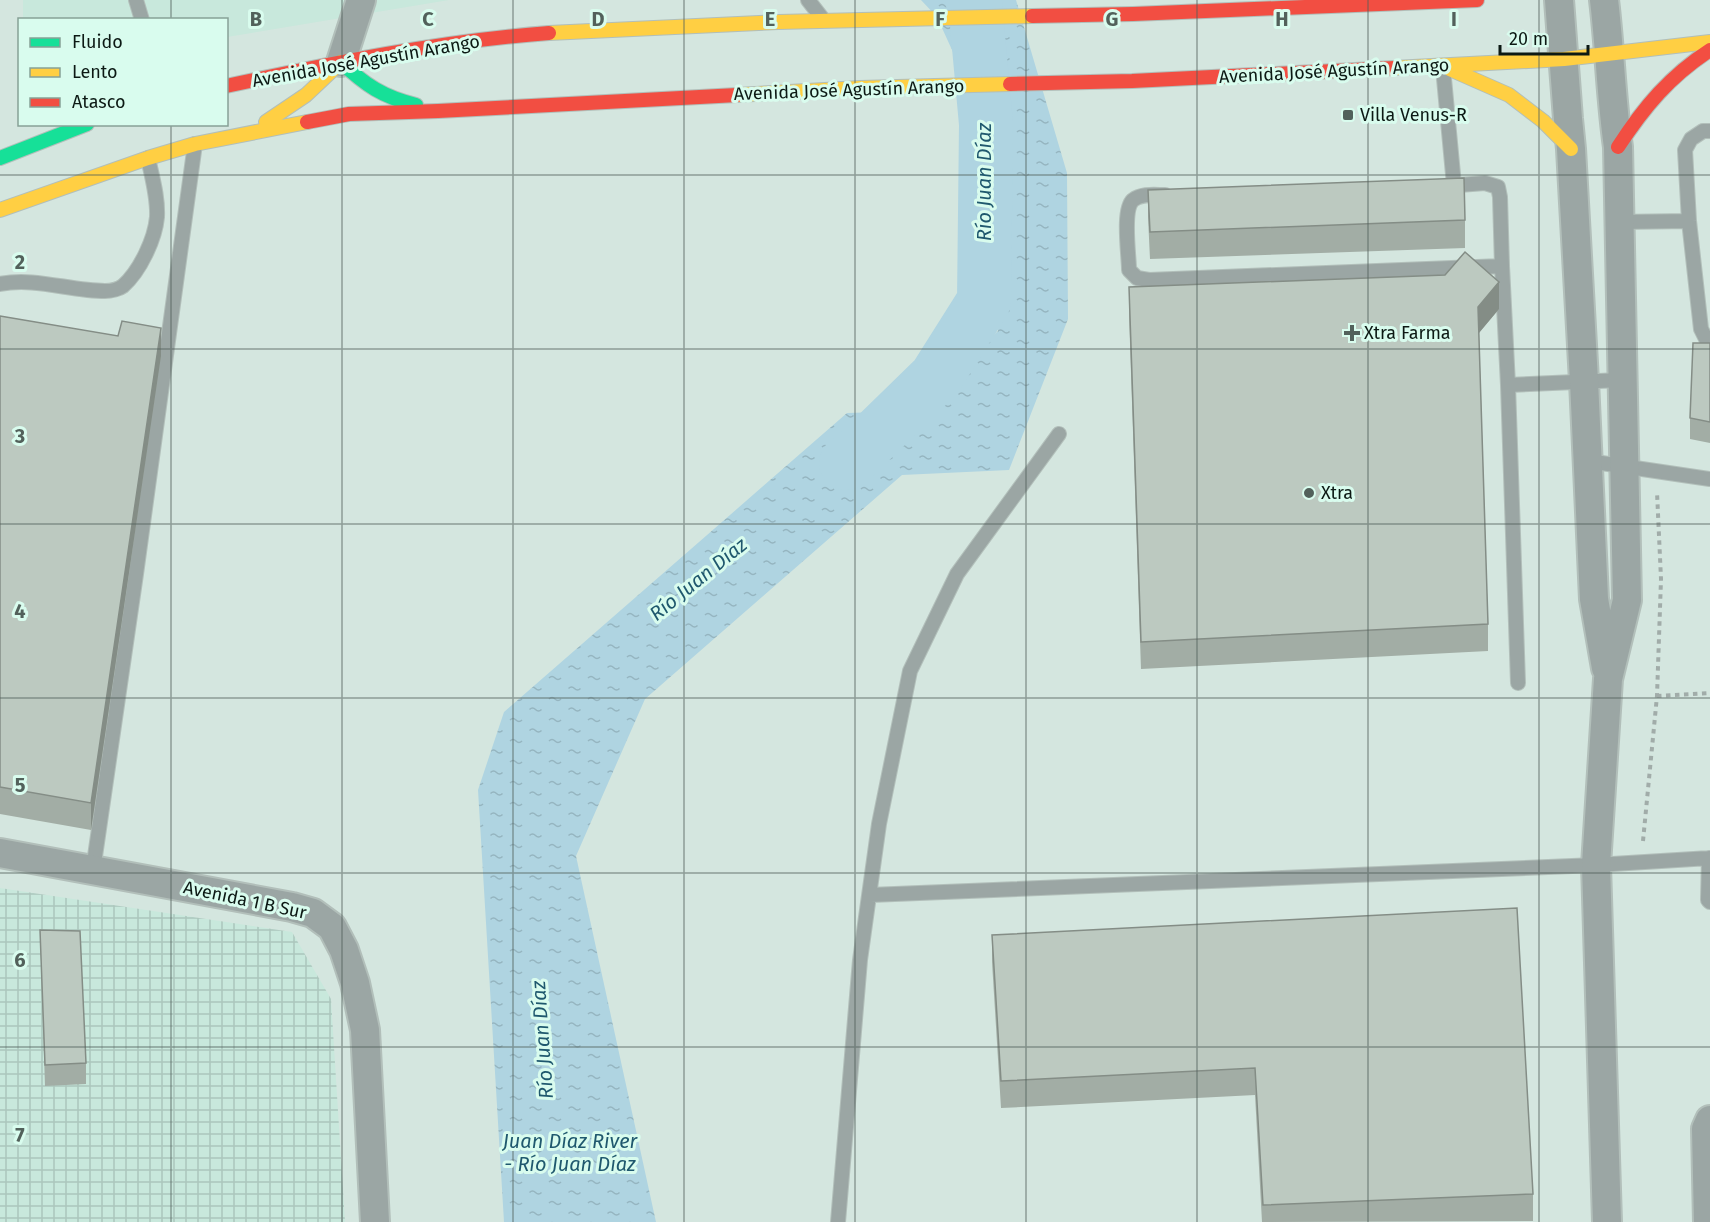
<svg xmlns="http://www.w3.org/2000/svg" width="1710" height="1222" viewBox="0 0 1710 1222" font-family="'Fira Sans',sans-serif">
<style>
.built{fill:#c8e8dc}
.industrial{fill:url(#industrial-grid)}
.water{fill:url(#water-ripples)}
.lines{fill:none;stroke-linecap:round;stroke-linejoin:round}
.river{stroke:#afd4e1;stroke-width:54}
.lane-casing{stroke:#b2bfba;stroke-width:16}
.street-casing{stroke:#b2bfba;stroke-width:32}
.fast-casing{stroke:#b2bfba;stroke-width:16}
.slow-casing{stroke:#b2bfba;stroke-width:16}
.jam-casing{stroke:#b2bfba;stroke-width:16}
.path{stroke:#a1aca9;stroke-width:4;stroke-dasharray:4.5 4.5;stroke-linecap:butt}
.lane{stroke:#9ba6a4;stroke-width:14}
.street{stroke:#9ba6a4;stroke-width:28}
.fast{stroke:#16e098;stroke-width:14}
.slow{stroke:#ffcf43;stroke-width:14}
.jam{stroke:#f24e42;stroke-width:14}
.wall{fill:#a2ada5}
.shaded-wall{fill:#848d86}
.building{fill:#bcc9c0;stroke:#848d86;stroke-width:1.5}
.grid{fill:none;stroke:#52615b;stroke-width:1.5;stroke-opacity:0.55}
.poi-dot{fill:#52615b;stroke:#d9fcee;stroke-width:2}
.labels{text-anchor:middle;stroke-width:6;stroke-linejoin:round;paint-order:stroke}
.street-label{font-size:18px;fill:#0c1914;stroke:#d9fcee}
.poi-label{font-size:18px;fill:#0c1914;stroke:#d9fcee;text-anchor:start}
.water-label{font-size:20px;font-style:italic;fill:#1f586e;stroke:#d9fcee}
.grid-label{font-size:20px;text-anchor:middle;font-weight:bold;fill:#52615b;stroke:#d9fcee;stroke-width:6;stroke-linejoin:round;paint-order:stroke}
</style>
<defs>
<pattern id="industrial-grid" width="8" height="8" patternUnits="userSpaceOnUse" patternTransform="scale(1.5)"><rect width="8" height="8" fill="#c8e8dc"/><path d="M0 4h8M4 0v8" fill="none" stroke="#abc6bc"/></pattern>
<pattern id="water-ripples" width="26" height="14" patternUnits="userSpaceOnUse" patternTransform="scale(1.5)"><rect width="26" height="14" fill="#afd4e1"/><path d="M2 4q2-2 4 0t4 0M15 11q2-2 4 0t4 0" fill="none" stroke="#95b5c0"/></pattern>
</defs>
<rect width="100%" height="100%" fill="#d4e6df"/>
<!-- built -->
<path class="built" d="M23,0H449L227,37L226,20H23Z"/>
<!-- industrial -->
<path class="industrial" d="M0,888L292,932L331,999L345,1222H0Z"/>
<!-- water -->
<path class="water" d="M921,0H1016L1067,173L1068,319L1009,470L902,475L645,699L576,856L656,1222H504L478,790L504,712L847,413L914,411L998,331L1004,164L937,17Z"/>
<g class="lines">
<!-- river -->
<path class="river" d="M846,463L856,455L936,377L984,301L986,124L975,3L972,0"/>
<defs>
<path id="lane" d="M136,0L142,20
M808,0L822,18
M1443,68L1454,185
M1710,131H1703L1691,139L1685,150L1689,221L1701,329L1706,339L1710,341
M1446,186L1485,183L1498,187L1500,197L1502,266L1508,385L1518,683
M1165,195C1155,195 1142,193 1133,200C1122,210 1129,255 1129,270L1137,278L1149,280L1502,266
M1619,222L1689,221
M0,284C35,277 70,291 105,291C111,291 119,289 123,286C140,271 155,239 157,217C158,197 152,177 148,158
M1508,385L1621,380
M1588,461L1710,479
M1709,858L1708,900L1710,902
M93,870L136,574L195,144
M870,895L1596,865L1710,858
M838,1222L860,960L879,824L910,671L957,574L1059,434"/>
<path id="street" d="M1559,0L1568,119L1571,149L1584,381L1594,599L1606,668
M1604,0C1610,49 1611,99 1618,147L1627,600L1608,679L1596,865L1607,1222
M341,62L361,0
M0,853L292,907L313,913L332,927L344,950L355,983L365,1030L375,1222
M1708,1222L1706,1129L1710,1120"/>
<path id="fast" d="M341,62C365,85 383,97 416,105
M0,158L87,124"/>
<path id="slow" d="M549,33L778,22L1032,16
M1394,68L1564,59L1710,42
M1450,69L1509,95L1543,121L1571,149
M737,95L860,88L1010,84
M266,122L306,95L341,62
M0,210L148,158L195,144L307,122"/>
<path id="jam" d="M1032,16L1133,14L1477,0
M1010,84L1132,81L1394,68
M226,86C333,63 440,41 549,33
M307,122L349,114L438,111L737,95
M1618,147C1644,107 1670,76 1710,50"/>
</defs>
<!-- lane casing -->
<use href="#lane" class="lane-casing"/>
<!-- street casing -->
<use href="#street" class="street-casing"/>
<!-- fast casing -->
<use href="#fast" class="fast-casing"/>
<!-- slow casing -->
<use href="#slow" class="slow-casing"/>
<!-- jam casing -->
<use href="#jam" class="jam-casing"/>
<!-- path -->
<path class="path" d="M1657,696L1710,693
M1643,841L1657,696L1661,579L1657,492"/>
<!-- lane -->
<use href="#lane" class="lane"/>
<!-- street -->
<use href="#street" class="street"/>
<!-- fast -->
<use href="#fast" class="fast"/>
<!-- slow -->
<use href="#slow" class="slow"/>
<!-- jam -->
<use href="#jam" class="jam"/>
</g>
<!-- wall -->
<path class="wall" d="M1148,190L1465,220V248L1150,259L1148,217Z
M1129,287L1499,309L1479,333L1488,624V651L1141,669L1129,314Z
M0,316L118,336L161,356L91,830L0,814Z
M1710,343V443L1690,439V418Z
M40,930L86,1063V1084L45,1086Z
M992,935L1533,1194V1221L1262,1222L1255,1095L1001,1108L992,962Z"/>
<!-- shaded-wall -->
<path class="shaded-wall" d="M1499,282V309L1478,334V307Z
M161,328V356L91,830V803Z"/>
<!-- building -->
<path class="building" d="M1464,178L1465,220L1150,232L1148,190Z
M1465,252L1499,282L1478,307L1488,624L1141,642L1129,287L1445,275Z
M0,316L118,336L122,321L161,328L91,803L0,787Z
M1693,343H1710V422L1690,418Z
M1517,908L1533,1194L1263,1205L1255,1068L1001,1081L992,935Z
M40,930L80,931L86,1063L45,1065Z"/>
<!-- grid -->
<path class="grid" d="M171,0V20M342,0V1222M513,0V1222M684,0V1222M855,0V1222M1026,0V1222M1197,0V1222M1368,0V1222M1539,0V1222M171,124V1222M0,175H1710M0,349H1710M0,524H1710M0,698H1710M0,873H1710M0,1047H1710"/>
<!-- markers -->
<g class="poi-dot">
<rect x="1342" y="109" width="12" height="12" rx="3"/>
<path d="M1349 324h6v6h6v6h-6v6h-6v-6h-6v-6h6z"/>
<circle cx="1309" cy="493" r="6"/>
</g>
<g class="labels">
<!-- street labels -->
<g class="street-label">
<text transform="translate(366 61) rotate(-10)" y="6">Avenida José Agustín Arango</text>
<text transform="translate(1334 71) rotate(-3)" y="6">Avenida José Agustín Arango</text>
<text transform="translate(849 90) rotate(-2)" y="6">Avenida José Agustín Arango</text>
<text transform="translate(245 900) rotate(12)" y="6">Avenida 1 B Sur</text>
</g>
<!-- poi labels -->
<g class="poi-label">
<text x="1360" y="121">Villa Venus-R</text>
<text x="1364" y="339">Xtra Farma</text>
<text x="1321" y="499">Xtra</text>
</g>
<!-- water labels -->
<g class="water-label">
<text transform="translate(984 182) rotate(-90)" y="7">Río Juan Díaz</text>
<text transform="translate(698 579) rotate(-39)" y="7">Río Juan Díaz</text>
<text transform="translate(542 1040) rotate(-94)" y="7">Río Juan Díaz</text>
<text x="570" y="1148">Juan Díaz River<tspan x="570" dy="23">- Río Juan Díaz</tspan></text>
</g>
</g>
<g class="grid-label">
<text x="256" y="26">B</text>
<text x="428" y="26">C</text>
<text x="598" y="26">D</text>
<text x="770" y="26">E</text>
<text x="940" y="26">F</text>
<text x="1112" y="26">G</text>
<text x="1282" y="26">H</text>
<text x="1454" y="26">I</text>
<text x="20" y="269">2</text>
<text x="20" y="443">3</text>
<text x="20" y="618">4</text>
<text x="20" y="792">5</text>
<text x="20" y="967">6</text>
<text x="20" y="1142">7</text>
</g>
<!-- legend -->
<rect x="18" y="18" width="210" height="108" fill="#d9fcee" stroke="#87a197" stroke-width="1.5"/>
<rect x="30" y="38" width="30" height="9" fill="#16e098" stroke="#87a197" stroke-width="1.5"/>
<text x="72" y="48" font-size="18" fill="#0c1914">Fluido</text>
<rect x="30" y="68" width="30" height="9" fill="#ffcf43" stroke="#87a197" stroke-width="1.5"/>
<text x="72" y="78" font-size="18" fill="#0c1914">Lento</text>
<rect x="30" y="98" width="30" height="9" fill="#f24e42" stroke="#87a197" stroke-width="1.5"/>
<text x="72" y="108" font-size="18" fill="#0c1914">Atasco</text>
<!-- scale -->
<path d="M1500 45v9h88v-9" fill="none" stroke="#0c1914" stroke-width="3"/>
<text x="1509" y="45" font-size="18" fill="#0c1914" stroke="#d9fcee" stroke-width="4.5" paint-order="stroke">20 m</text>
</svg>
